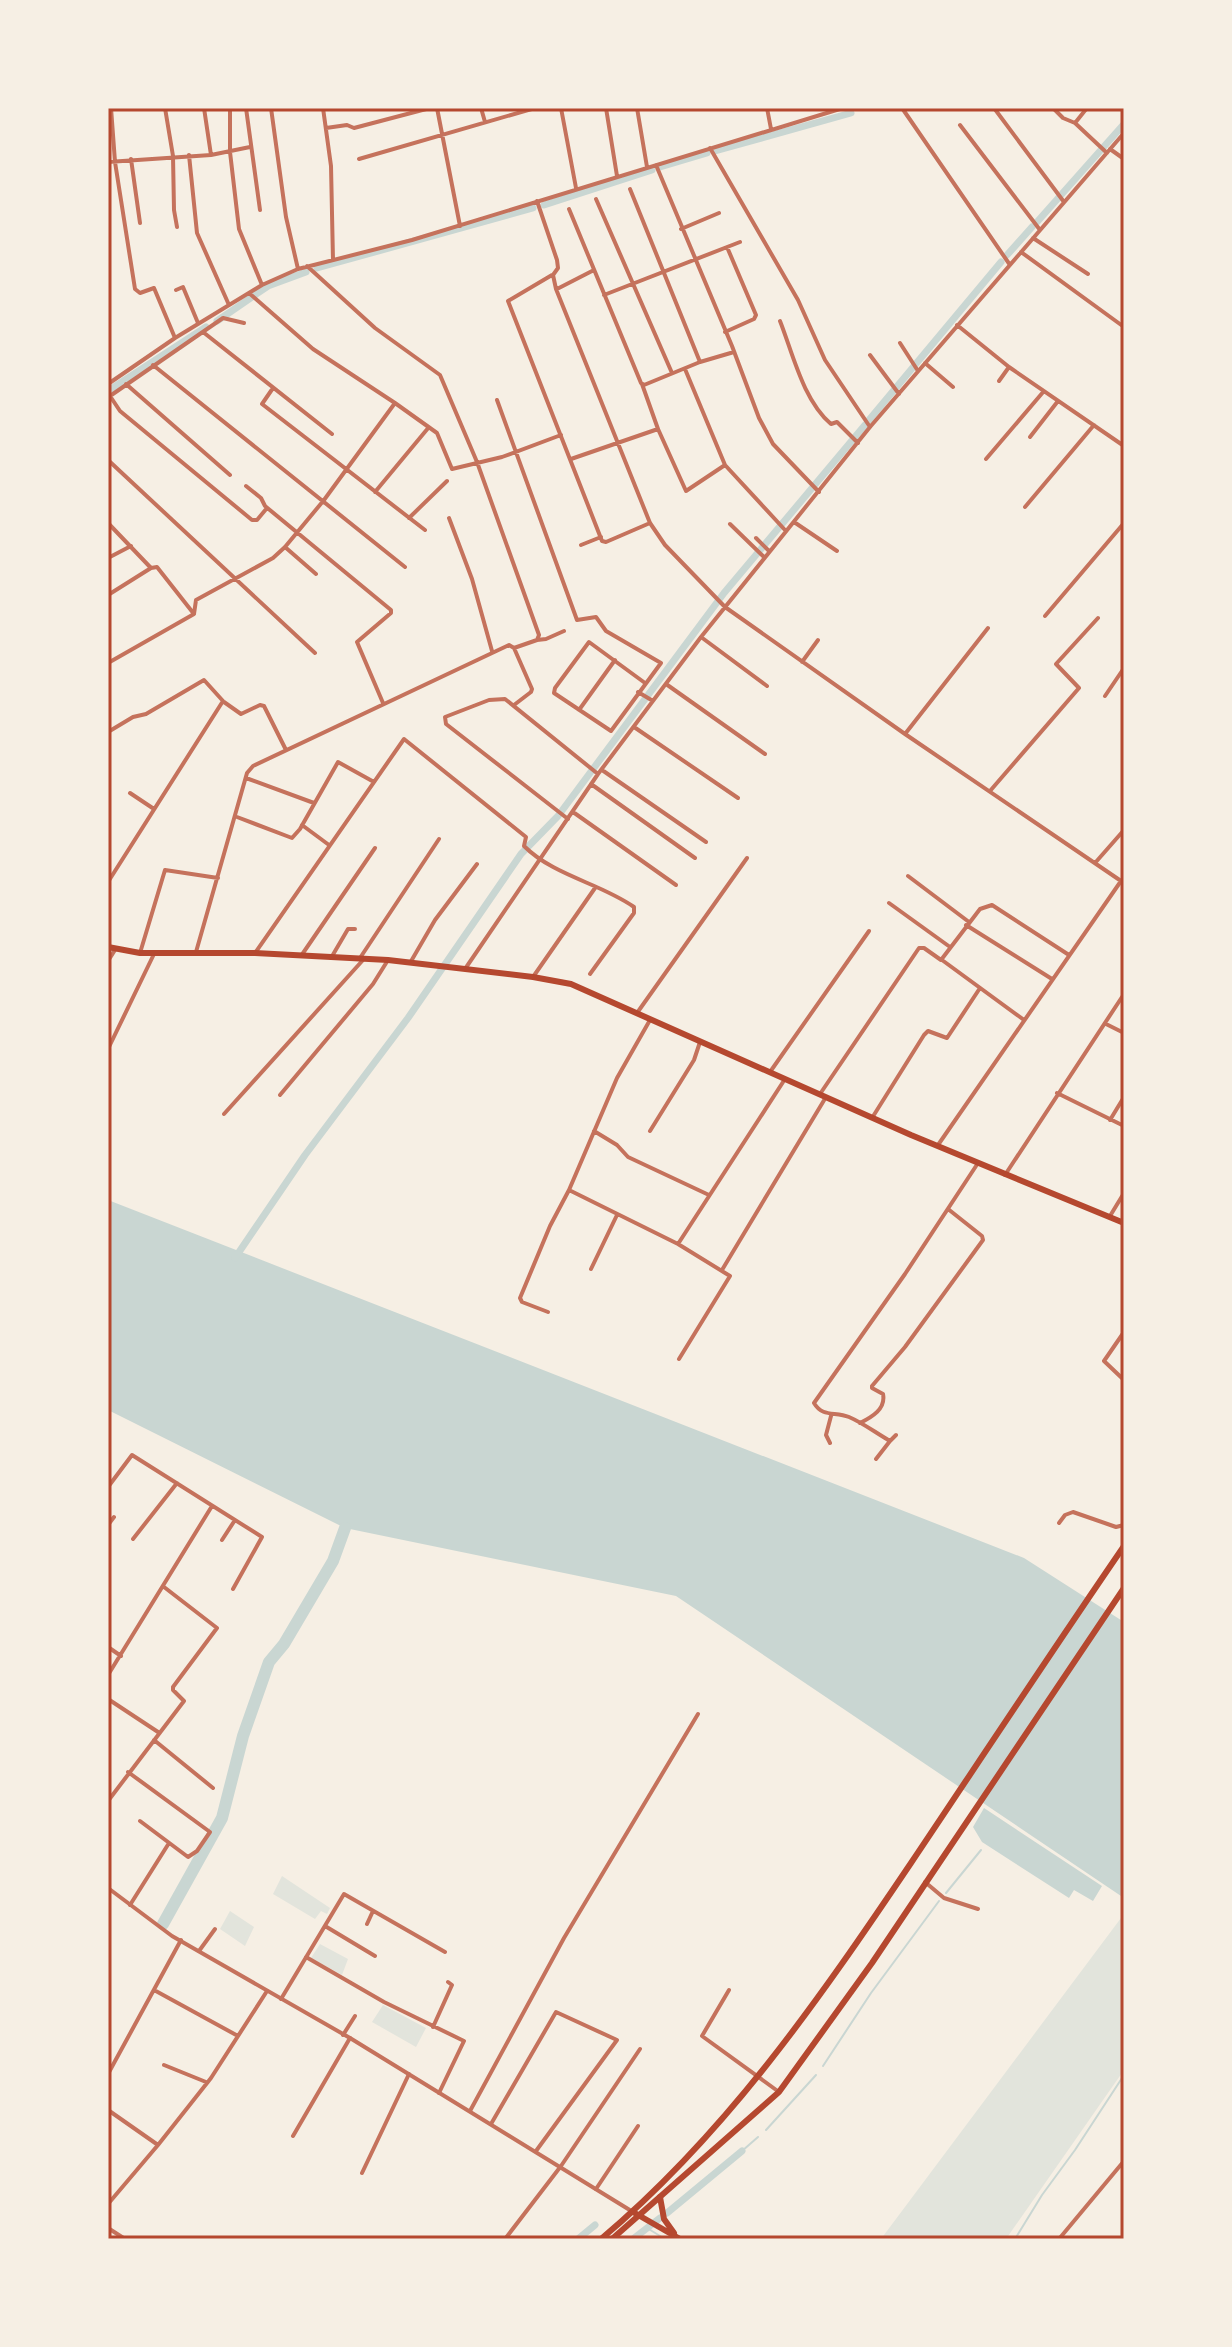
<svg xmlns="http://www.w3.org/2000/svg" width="1232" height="2347" viewBox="0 0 1232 2347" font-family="Lato,sans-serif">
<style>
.green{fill:#e2e4dc}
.water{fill:#c9d6d2}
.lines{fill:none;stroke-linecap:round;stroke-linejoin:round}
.stream{stroke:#c9d6d2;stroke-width:2}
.canal{stroke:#c9d6d2;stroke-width:7}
.river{stroke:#c9d6d2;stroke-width:12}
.minor{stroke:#c5725c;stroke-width:4}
.tertiary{stroke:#c5725c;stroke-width:4}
.primary{stroke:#b5482f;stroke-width:6}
.trunk{stroke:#b5482f;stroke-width:6}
.neatline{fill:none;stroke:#b5482f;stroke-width:3}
</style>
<rect width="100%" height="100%" fill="#f6efe4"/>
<!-- green -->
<path class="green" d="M282,1876L330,1908L327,1914L321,1911L315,1919L273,1894Z
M230,1911L254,1927L245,1946L220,1929Z
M1121,1918L1124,1920V2070L1006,2239H881Z
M320,1944L348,1959L342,1975L311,1958Z
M383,2005L426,2028L416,2047L372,2022Z"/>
<!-- water -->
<path class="water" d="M108,1200L1024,1558L1124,1622V1898L676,1596L345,1528L108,1410Z
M984,1808L1102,1886L1093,1901L1074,1890L1069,1898L982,1842L973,1827Z"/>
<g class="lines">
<!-- stream -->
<path class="stream" d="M946,1893L981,1850
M823,2066L871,1993L939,1901
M766,2130L816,2075
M742,2151L758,2137
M647,2228L665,2239
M1015,2239L1042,2195L1075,2150L1124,2075"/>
<!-- canal -->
<path class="canal" d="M715,151L851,113
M660,167L707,153
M544,205L652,170
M1037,222L1124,124
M1007,255L1032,227
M317,268L533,208
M217,321L268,286L306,272
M108,391L206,327
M869,420L1001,262
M235,1258L305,1155L408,1018L521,854L558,816L724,593L865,425
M667,2213L742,2151
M578,2239L595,2225
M633,2239L660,2218"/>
<!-- river -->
<path class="river" d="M163,1924L222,1818L243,1736L269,1662L284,1644L333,1561L345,1528"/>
<!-- minor -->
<path class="minor" d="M111,108L115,162L135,289L140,293L154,288L175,338
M165,108L173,156L174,210L177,227
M204,108L211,155
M230,108V152L239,229L262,285
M246,108L260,210
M271,108L286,217L298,269
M323,108L331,166L333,260
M437,108L460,226
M481,108L485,122
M561,108L576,188
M606,108L617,176
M637,108L647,167
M767,108L771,129
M902,108L1010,265
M994,108L1064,202
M1053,108L1063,118L1075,123
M1087,108L1075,123L1107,153
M960,125L1040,230
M326,128L347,125L354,128L430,108
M710,148L798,300L825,360L870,427
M1110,149L1124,159
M189,155L197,233L229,305
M131,159L140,223
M359,159L535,108
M108,162L211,155L250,147
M656,165L732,346L759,418L773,444L819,492
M630,189L700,362
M596,199L672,373
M537,201L557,260L558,268L553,275L556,289L650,523L665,545L725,607L905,734L1124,883
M569,209L641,383L644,385L700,362L734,352
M681,229L719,213
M1033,238L1088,274
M1021,252L1124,327
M307,266L375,328L440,375L477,462L539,635L537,640L514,648
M552,275L508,301L602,541L606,542L650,523
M557,289L594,270
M176,290L183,287L198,323
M604,295L740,242
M223,318L244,323
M780,321C793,354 803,400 831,424L837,422L858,443
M957,325L1009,367L1124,446
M203,332L332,434
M725,332L754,319L756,315L727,247
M900,343L918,371
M870,355L899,394
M925,363L953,387
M153,365L405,567
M685,369L725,465
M999,381L1009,367
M108,384L175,338L262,285L298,269L412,240L843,108
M126,384L230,475
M642,384L658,429
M273,388L262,404L425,530
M108,393L120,411L252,520H257L267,508
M110,396L223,318
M497,400L577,620L596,617L606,631L661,663L611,731L554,693L555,688L589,642L645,683
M395,403L437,433L452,469L502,457L561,435
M1030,437L1058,401
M571,459L658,429L686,491L725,465L785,530
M986,459L1044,391
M108,460L315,653
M246,486L261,498L265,506L391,610V613L357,642L383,703
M375,492L429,427
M1025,507L1094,425
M409,518L447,481
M449,518L472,579L492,651
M794,522L837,551
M108,523L151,568L157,567L194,614
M730,524L764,557
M756,538L769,551
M581,545L601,537
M285,547L316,574
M108,558L131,546
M108,595L151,568
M1045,616L1124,523
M701,637L767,686
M537,640L546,639L564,631
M802,662L818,640
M108,663L194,614L196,600L273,558L285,547L324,500L395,403L313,349L249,293
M666,684L765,754
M638,692L653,701
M1105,696L1124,668
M224,702L241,714L260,705L264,706L286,750
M579,710L615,660
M634,727L738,798
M108,732L133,717L146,714L204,680L223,701L108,882
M905,734L988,628
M602,770L706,842
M246,778L314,803
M591,784L695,858
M990,791L1079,688L1056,664L1098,618
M130,793L154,809
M573,812L676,885
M237,817L292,838L300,829L338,762L374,782
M568,819L446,724L445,717L489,700L505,699L598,774
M302,825L329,845
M1095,863L1124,830
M908,876L969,922
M889,903L950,947
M966,925L1052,979
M196,952L247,773L253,766L509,645L514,648L532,689L531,692L514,705
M140,953L165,870L218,878
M255,953L404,739L526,837L524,846C554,876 600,883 634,907V913L590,974
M301,956L375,848
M331,958L348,929H355
M360,958L439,839
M942,960L1024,1020
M108,961L115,950
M410,963L435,920L477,864
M465,969L598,774L701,637L870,427L1124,133
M533,977L595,888
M637,1013L747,858
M650,1020L617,1078L569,1190L678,1244L730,1276L679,1359
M1106,1024L1124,1033
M108,1049L154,954
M770,1072L869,931
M1057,1093L1124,1126
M820,1094L919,948H924L941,960L980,909L992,905L1069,955
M280,1095L373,984L388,960
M224,1114L363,960
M872,1118L924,1035L928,1031L947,1038L980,988
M1110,1120L1124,1097
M594,1131L617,1145L628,1157L709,1195
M650,1131L694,1060L700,1042
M938,1145L1121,881
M1005,1175L1124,994
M1110,1216L1124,1193
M678,1244L785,1079
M591,1269L617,1215
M722,1270L826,1097
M548,1312L522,1302L520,1298L550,1226L569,1190
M1124,1332L1104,1361L1124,1380
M860,1423C872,1417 886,1409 883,1394L872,1388V1386L905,1347L983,1240L982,1236L948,1209
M896,1435L890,1441C876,1433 863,1423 849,1417C835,1411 823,1418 814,1403L905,1274L978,1163
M830,1443L826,1435L831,1416
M876,1459L890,1441
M108,1487L132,1455L262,1537L233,1589
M1059,1523L1065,1515L1073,1512L1116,1527L1124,1525
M108,1525L114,1517
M133,1539L177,1483
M222,1540L235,1520
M108,1647L121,1656
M108,1675L212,1506
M108,1699L158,1732
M154,1740L213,1788
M128,1772L210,1832L197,1851L188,1857L140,1821
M108,1801L184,1701L173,1690V1687L217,1628L164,1587
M925,1882L944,1898L978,1909
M130,1905L169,1843
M367,1924L373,1911
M325,1926L375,1956
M199,1951L215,1929
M306,1957L384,2002L464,2041L439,2093
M154,1990L238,2036
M729,1990L702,2036L779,2092
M281,1999L344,1894L445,1952
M433,2027L452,1985L448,1982
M343,2035L355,2016
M164,2065L206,2082
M108,2074L181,1940
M108,2110L158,2145L211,2078L267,1991
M470,2111L564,1938L698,1714
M491,2124L556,2012L617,2040L536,2151
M293,2136L350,2038
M362,2173L409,2074
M596,2189L638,2126
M108,2204L158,2145
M108,2228L125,2239
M505,2239L561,2166L640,2049
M1059,2239L1124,2161"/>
<!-- tertiary -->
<path class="tertiary" d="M108,1888L172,1936L350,2038L633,2212"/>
<!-- primary -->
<path class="primary" d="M660,2197L664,2219L674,2233
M633,2212L680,2239"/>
<!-- trunk -->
<path class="trunk" d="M108,947L140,953H255L388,960L533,977L571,984L911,1135L1124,1223
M601,2239C727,2133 820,1998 911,1863C982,1757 1052,1651 1124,1546
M612,2239L779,2092L872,1963L1124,1588"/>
</g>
<!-- border -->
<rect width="1232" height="2347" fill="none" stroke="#f6efe4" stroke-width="220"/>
<rect x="110" y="110" width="1012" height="2127" class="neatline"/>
</svg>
